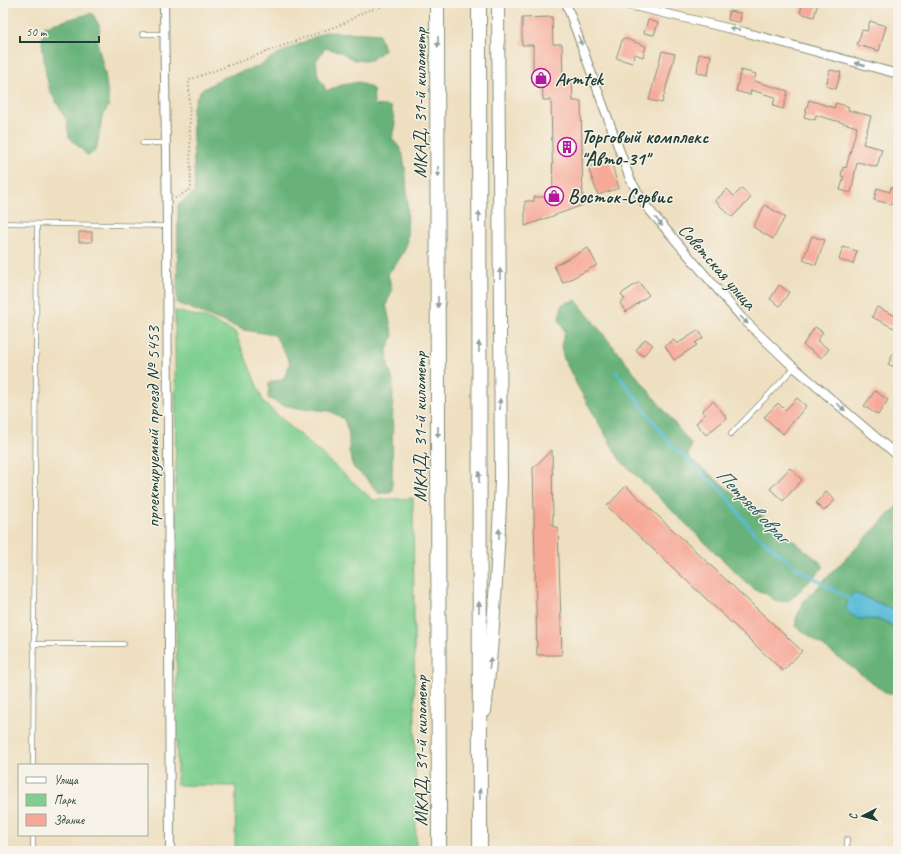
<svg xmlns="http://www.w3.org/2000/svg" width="901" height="854" viewBox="0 0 901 854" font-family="Caveat,sans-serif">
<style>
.green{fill:#7fcf90;stroke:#4f8662}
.forest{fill:#67b27a;stroke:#437857}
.water{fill:#59bcd7;stroke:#3c7c86}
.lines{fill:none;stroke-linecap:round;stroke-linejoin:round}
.stream{stroke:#59bcd7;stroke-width:3}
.building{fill:#f7a998}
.service-casing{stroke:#868e7a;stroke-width:5.5}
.minor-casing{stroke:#868e7a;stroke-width:10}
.secondary-casing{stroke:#868e7a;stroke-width:14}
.trunk-casing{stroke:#868e7a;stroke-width:16}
.path{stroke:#868e7a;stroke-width:2;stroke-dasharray:1 3;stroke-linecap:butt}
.service{stroke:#fff;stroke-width:4}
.minor{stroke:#fff;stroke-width:8}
.secondary{stroke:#fff;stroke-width:12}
.trunk{stroke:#fff;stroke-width:14}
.oneway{fill:#8f9e9a}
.labels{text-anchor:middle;stroke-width:3;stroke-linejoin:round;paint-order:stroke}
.poi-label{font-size:19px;font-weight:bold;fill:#1f3d34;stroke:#f7f3e8;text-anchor:start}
.street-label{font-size:19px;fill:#1f3d34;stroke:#f7f3e8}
.water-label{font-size:20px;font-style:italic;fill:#2e5d5d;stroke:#f7f3e8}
</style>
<rect width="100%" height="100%" fill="#f7f3e8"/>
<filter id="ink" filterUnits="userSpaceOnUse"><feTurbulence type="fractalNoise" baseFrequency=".025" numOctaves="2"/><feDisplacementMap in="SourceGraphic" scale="8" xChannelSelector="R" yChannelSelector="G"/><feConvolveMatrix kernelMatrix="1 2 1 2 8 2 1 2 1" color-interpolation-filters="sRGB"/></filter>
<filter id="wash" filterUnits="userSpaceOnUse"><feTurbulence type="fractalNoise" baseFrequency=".012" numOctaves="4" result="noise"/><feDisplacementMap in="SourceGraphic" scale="16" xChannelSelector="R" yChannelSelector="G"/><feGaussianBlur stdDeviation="0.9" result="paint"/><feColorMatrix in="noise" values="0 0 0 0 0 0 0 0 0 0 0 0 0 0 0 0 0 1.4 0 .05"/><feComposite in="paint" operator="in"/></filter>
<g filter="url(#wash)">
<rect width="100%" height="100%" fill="#eedfc0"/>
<!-- green -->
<path class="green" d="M175,311L205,318L235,332L264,403L373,500L413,498L416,851H235L236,786L177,785Z"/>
<!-- forest -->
<path class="forest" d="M92,13L100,27L97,42L105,73L109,104L102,118L96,150L88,156L69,137L67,121L50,91L46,75L42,41L45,26Z
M325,32C343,33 361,32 379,34L384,50L371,60H354L341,52L325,48L316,61L318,76L327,91L342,85L359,82L373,89L374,105L391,107L395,123L392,139C395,142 399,146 401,151C408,163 409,231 406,246C403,256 394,266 388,274L392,291L386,305L393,336L387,350L388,366L393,381L392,491L379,494L366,478L353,467L349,451V434L344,419L330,411L298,408L282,405L268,398L269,383L284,378L290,363L275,335L244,330L177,303L178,205L195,193L192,109L200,91L222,78L259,66L274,56Z
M576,300L691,444L688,457L820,562L824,567L790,600L777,602L765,593L753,589L620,460L577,385L564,359L561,346L565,332L559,319L562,304Z
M898,505V611L854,593L859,619L883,620L898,630V691L889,695L796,626V619L804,601Z"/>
<!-- water -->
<path class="water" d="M854,593L898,611V630C894,627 887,621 881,620C866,617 857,624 846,609L848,599Z"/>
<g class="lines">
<!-- stream -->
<path class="stream" d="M616,372L672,446L723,492L753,532L796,567L852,601"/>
</g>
<g id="blocks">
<!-- building -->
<path class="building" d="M803,3H818L814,17L800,13Z
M729,11L741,13L740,22L728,20Z
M552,17L553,44H562L563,78H572L573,101H581L583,205L525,226V201H534V197H545V194H553L551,100H543L542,72H533V45H522V18Z
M648,20L658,23L654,35L644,33Z
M870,21L886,26L879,51L857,45L862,30L867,31Z
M623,38L646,46L643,57L635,54L632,63L616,58Z
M662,51L675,54L662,103L649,100Z
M699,54L711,55L708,75L697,73Z
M741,70L756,74L754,81L788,91L783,109L773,106L775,97L751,90L750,95L736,91Z
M830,70L841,72L836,89L826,86Z
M809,100L834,108L836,103L849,107L848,110L871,116L863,144L882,149L877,167L857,162L851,193L840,190L844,177L841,176L843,167L846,168L857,127L816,115L815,120L804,117Z
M610,159L619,188L598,195L588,167Z
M891,187L898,189L895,205L874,200L877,188L890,192Z
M742,188L751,198L732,217L715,201L727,189L734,196Z
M765,205L785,217L773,239L753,227Z
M79,232H92V242H79Z
M812,236L825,240L816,265L803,260Z
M843,247L857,251L853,264L839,260Z
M588,248L597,265L563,283L554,266Z
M639,282L649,295L626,312L620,303L625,299L621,294Z
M779,285L789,292L780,306L770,299Z
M877,307L898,317V330L872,317Z
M815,327L823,332L817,341L829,349L822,358L803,345Z
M699,330L703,338L695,343L697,345L674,360L665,346L674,340L677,344Z
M645,339L653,345L643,356L636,350Z
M898,344V369L888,364Z
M875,391L888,400L878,415L864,406Z
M797,398L806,406L783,434L764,417L778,403L785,410Z
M713,401L727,418L706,435L696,423L705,415L702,411Z
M552,450L553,527H558L562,655H537L533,468Z
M790,468L802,480L783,501L770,489Z
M626,486L802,651L783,671L607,506Z
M826,492L835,500L824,511L816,503Z"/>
</g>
</g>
<g filter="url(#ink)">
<use href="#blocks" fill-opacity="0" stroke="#868e7a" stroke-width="1"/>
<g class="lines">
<defs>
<path id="service" d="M142,34H165
M142,143H166
M3,223L167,226
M731,434L794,368
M33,644H124
M33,765L37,224
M33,835V851
M847,839V851"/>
<path id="minor" d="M164,3L167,226L170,851
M566,3L630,179L645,205L742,318L788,362L898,456
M621,3L744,32L898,74"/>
<path id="secondary" d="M485,711C494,634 498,558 501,480L498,3"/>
<path id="trunk" d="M437,3L439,851
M479,3L480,851"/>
</defs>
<!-- service casing -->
<use href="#service" class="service-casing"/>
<!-- minor casing -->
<use href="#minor" class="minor-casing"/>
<!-- secondary casing -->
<use href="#secondary" class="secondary-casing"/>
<!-- trunk casing -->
<use href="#trunk" class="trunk-casing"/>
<!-- path -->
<path class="path" d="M175,198L191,189L189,80L345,23L363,12L396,3"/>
<!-- service -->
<use href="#service" class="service"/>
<!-- minor -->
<use href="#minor" class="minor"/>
<!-- secondary -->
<use href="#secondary" class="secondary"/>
<!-- trunk -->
<use href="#trunk" class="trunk"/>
</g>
<!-- one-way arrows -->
<defs><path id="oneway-solid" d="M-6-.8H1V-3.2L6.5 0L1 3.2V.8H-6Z"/></defs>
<g class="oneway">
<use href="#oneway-solid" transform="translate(735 29) rotate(-167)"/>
<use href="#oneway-solid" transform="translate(580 40) rotate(70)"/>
<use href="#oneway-solid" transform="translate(438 42) rotate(90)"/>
<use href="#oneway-solid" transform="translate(860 64) rotate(-164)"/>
<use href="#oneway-solid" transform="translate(438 172) rotate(90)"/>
<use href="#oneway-solid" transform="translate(479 217) rotate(-90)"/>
<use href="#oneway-solid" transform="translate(659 222) rotate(51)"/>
<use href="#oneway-solid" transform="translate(500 274) rotate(-90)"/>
<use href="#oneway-solid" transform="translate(438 302) rotate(90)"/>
<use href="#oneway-solid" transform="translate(744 320) rotate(45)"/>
<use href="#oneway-solid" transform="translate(479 347) rotate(-90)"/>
<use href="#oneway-solid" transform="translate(500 404) rotate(-90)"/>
<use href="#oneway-solid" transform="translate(841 407) rotate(40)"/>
<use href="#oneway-solid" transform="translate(438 432) rotate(90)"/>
<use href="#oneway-solid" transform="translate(479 477) rotate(-90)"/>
<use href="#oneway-solid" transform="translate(499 534) rotate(-88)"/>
<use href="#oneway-solid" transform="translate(479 607) rotate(-90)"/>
<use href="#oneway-solid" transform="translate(490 663) rotate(-84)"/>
<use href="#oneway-solid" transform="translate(480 794) rotate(-90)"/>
</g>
</g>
<!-- icons -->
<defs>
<symbol id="shop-ring" viewBox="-11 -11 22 22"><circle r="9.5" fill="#f7f3e8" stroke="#b5179e" stroke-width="1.5"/><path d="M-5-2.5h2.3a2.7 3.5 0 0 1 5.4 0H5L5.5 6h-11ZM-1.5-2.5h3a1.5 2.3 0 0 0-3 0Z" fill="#b5179e"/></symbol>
<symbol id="building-ring" viewBox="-11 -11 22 22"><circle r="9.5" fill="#f7f3e8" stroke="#b5179e" stroke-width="1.5"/><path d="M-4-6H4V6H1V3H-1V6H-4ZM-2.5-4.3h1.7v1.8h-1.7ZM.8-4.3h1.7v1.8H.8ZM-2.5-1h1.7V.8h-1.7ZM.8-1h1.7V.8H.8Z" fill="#b5179e"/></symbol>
</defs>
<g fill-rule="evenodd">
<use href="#shop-ring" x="530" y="67" width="22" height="22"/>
<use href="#building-ring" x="556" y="136" width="22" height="22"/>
<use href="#shop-ring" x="543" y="185" width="22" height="22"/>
</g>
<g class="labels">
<!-- poi labels -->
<g class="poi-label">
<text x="555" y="85">Armtek</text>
<text x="581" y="143">Торговый комплекс<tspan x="581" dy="22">"Авто-31"</tspan></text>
<text x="568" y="203">Восток-Сервис</text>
</g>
<!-- street labels -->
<g class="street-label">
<text transform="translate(419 103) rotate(-90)" y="7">МКАД, 31-й километр</text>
<text transform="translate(718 266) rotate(49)" y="7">Советская улица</text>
<text transform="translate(152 427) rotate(-90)" y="7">проектируемый проезд № 5453</text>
<text transform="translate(419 427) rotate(-90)" y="7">МКАД, 31-й километр</text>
<text transform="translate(420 751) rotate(-90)" y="7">МКАД, 31-й километр</text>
</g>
<!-- water labels -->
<g class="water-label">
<text transform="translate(753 505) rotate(46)" y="7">Петряев овраг</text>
</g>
</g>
<!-- margin -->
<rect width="901" height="854" fill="none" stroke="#f7f3e8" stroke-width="16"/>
<!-- legend -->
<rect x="18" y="764" width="130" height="72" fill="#f7f3e8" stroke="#a1aaa0"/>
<rect x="26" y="777" width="20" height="6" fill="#ffffff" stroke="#a1aaa0"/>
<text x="54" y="784" font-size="12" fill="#1f3d34">Улица</text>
<rect x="26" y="794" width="20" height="12" fill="#7fcf90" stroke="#a1aaa0"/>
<text x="54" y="804" font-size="12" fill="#1f3d34">Парк</text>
<rect x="26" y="814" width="20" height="12" fill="#f7a998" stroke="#a1aaa0"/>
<text x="54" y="824" font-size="12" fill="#1f3d34">Здание</text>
<!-- north arrow -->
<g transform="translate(863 816) rotate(264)" stroke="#f7f3e8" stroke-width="3" paint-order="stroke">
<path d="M0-3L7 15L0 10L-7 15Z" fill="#1f3d34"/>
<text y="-6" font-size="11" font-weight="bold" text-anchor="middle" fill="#1f3d34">С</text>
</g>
<!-- scale -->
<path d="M20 36v6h79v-6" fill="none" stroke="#1f3d34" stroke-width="2"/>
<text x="26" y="36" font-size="12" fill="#1f3d34" stroke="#f7f3e8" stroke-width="3" paint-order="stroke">50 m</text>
</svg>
